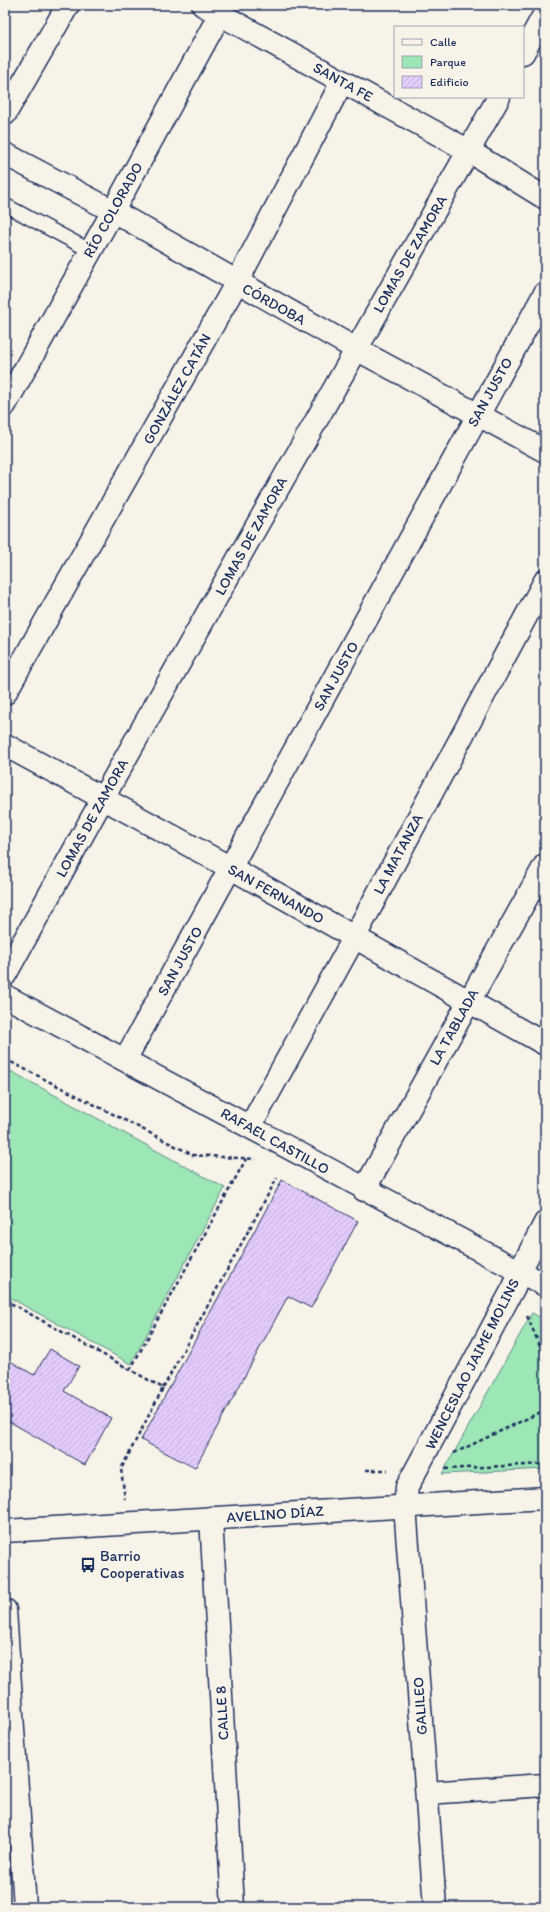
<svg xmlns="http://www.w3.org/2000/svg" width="550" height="1912" viewBox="0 0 550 1912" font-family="Itim,sans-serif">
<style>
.green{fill:#9de6b5;stroke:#5c8a8a}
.building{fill:url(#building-hatch);stroke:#1b2f5e}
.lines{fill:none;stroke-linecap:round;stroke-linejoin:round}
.lane-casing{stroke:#1b2f5e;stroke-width:16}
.street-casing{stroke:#1b2f5e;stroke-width:25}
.secondary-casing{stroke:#1b2f5e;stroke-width:25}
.path{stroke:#1b2f5e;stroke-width:2.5;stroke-dasharray:4 3;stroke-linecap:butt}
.lane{stroke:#f7f3e8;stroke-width:13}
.street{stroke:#f7f3e8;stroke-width:22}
.secondary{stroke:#f7f3e8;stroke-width:22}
.labels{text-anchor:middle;stroke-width:3;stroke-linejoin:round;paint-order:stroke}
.street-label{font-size:15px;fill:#1b2f5e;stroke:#f7f3e8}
.poi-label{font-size:15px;fill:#1b2f5e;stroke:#f7f3e8;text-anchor:start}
</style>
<defs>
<pattern id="building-hatch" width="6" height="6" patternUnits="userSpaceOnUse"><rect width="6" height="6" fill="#e3cbfb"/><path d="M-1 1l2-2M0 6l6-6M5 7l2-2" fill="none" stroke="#c2afda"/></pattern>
</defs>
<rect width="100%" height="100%" fill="#f7f3e8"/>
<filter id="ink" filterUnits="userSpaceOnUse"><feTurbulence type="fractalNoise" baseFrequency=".025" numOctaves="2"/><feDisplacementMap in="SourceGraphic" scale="8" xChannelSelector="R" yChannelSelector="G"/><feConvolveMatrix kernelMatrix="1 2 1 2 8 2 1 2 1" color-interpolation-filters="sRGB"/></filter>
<g filter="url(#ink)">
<!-- green -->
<path class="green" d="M5,1068L225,1188L131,1364L5,1295Z
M532,1313L545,1320V1469L442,1474Z"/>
<!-- building -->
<path class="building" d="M282,1180L358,1221L311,1308L288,1296L195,1468L141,1440Z
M50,1349L79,1366L64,1391L111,1418L85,1465L5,1419V1358L34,1375Z"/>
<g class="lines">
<defs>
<path id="lane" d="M5,205L91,251"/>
<path id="street" d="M203,5L469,151L545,198
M523,53L545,13
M5,114L68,5
M5,154L113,211L356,349L545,451
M5,405L113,211L220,14
M5,693L237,282L342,82
M5,745L231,868L545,1044
M5,975L103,798L499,97
M5,996L545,1285
M125,1060L545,293
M250,1127L354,938L545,581
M364,1190L545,865
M211,1518L233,1907
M5,1610L25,1907
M427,1793L545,1785
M435,1907L405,1506L407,1487L514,1287L520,1271L545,1223"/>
<path id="secondary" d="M5,1531L545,1498"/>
</defs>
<!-- lane casing -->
<use href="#lane" class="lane-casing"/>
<!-- street casing -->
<use href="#street" class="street-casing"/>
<!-- secondary casing -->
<use href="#secondary" class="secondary-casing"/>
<!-- path -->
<path class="path" d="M5,1059L193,1155L255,1159
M5,1300L163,1388L121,1469L125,1499
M527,1316L545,1358
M130,1370L246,1159
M163,1388L277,1178
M454,1453L545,1410
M445,1469L545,1464
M366,1470H388"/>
<!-- lane -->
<use href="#lane" class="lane"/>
<!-- street -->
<use href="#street" class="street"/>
<!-- secondary -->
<use href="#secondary" class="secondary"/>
</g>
</g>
<!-- icons -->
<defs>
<symbol id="bus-bare" viewBox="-9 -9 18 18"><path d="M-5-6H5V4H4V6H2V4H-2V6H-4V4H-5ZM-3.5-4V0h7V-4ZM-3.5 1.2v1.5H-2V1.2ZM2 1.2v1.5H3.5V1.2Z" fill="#1b2f5e" stroke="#f7f3e8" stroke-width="2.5" paint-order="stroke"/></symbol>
</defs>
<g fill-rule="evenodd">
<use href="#bus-bare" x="77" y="1554" width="22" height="22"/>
</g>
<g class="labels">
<!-- street labels -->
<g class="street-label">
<text transform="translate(343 82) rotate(29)" y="5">SANTA FE</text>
<text transform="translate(113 210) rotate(-61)" y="5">RÍO COLORADO</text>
<text transform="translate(410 254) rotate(-60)" y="5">LOMAS DE ZAMORA</text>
<text transform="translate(274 304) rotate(29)" y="5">CÓRDOBA</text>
<text transform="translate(177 389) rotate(-61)" y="5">GONZÁLEZ CATÁN</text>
<text transform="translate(490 392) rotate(-61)" y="5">SAN JUSTO</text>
<text transform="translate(251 536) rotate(-61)" y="5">LOMAS DE ZAMORA</text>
<text transform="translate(336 676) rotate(-61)" y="5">SAN JUSTO</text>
<text transform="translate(92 818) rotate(-61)" y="5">LOMAS DE ZAMORA</text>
<text transform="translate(398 854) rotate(-62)" y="5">LA MATANZA</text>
<text transform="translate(276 894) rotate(29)" y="5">SAN FERNANDO</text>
<text transform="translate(180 961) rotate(-61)" y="5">SAN JUSTO</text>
<text transform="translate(454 1027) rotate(-61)" y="5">LA TABLADA</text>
<text transform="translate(275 1141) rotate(29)" y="5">RAFAEL CASTILLO</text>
<text transform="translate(472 1364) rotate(-63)" y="5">WENCESLAO JAIME MOLINS</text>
<text transform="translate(275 1514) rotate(-4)" y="5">AVELINO DÍAZ</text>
<text transform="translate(420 1706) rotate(-94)" y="5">GALILEO</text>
<text transform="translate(222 1713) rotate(-93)" y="5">CALLE 8</text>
</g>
<!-- poi labels -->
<g class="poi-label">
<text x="100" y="1561">Barrio<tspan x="100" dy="17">Cooperativas</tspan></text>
</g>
</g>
<!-- margin -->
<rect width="550" height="1912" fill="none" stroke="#f7f3e8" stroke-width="20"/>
<rect x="10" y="10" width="530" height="1892" fill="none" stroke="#1b2f5e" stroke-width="1.5" filter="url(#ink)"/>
<!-- legend -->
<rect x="394" y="26" width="130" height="72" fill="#f7f3e8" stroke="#9fa5b1"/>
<rect x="402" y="39" width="20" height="6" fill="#f7f3e8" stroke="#9fa5b1"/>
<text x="430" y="46" font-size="12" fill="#1b2f5e">Calle</text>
<rect x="402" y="56" width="20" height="12" fill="#9de6b5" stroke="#9fa5b1"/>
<text x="430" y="66" font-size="12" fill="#1b2f5e">Parque</text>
<rect x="402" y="76" width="20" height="12" fill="url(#building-hatch)" stroke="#9fa5b1"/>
<text x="430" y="86" font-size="12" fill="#1b2f5e">Edificio</text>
</svg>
